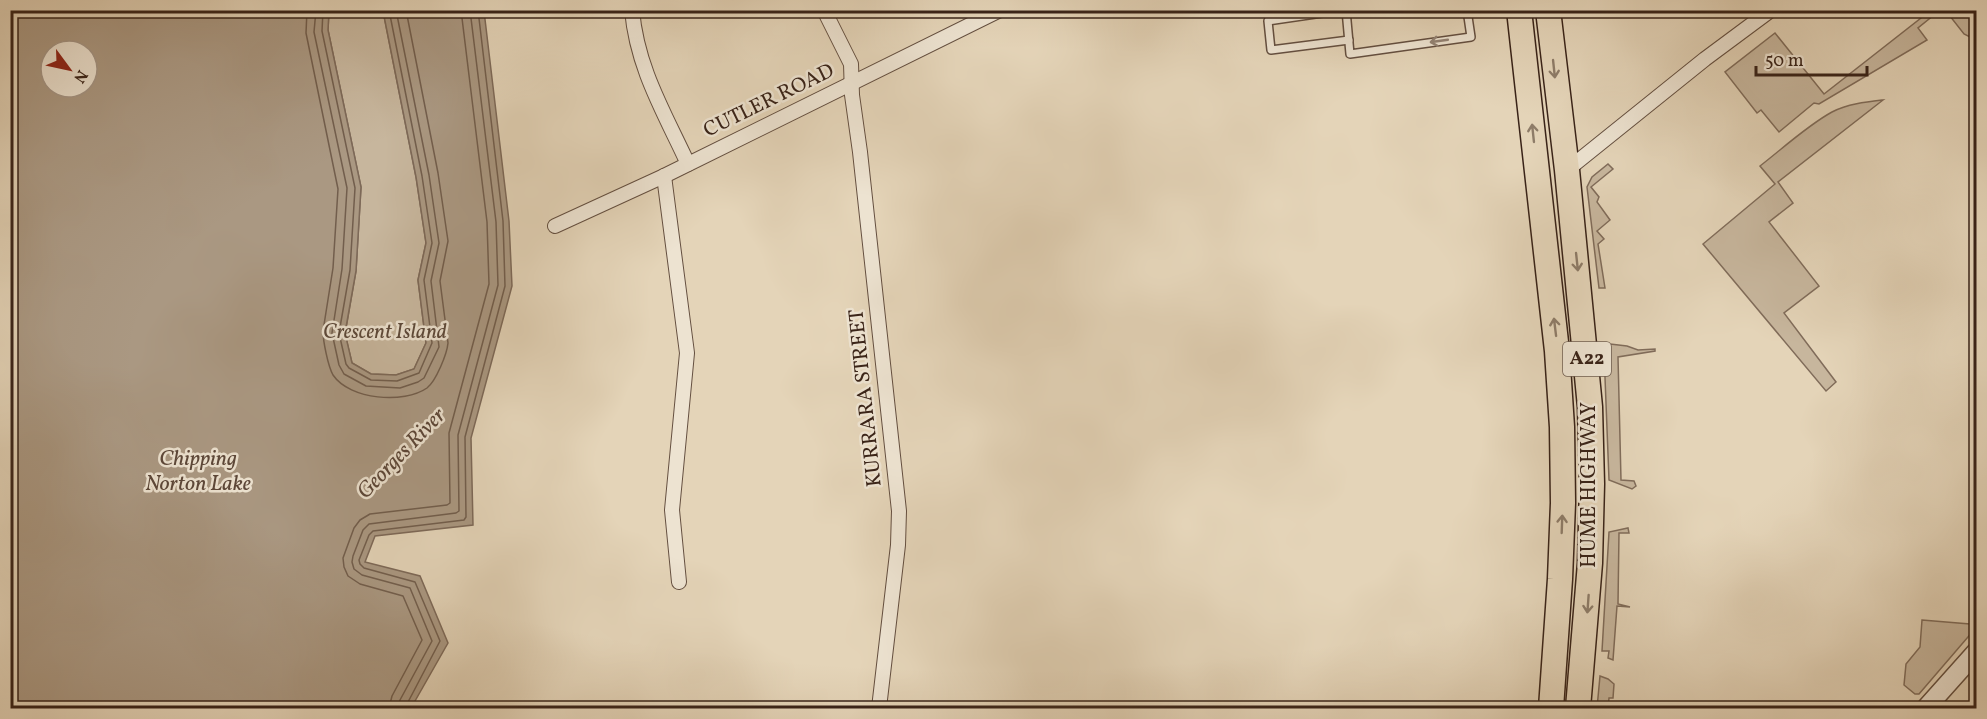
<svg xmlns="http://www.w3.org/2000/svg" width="1987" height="719" viewBox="0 0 1987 719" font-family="Vollkorn,serif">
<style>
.green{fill:#c7b69d;stroke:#806c5a;stroke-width:1.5}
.water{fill:#aa9882;stroke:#7d6958;stroke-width:1.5;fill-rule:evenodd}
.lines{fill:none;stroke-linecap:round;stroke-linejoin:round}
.shore{stroke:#725e4d;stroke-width:1.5}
.service-casing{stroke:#644f40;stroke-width:10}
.minor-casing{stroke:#644f40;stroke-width:16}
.tertiary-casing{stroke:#644f40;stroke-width:21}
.trunk-casing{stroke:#392318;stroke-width:27}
.service{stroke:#ede3d1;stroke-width:7}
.minor{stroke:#ede3d1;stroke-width:14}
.tertiary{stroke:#ede3d1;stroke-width:18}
.trunk{stroke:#e4d4b8;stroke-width:24}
.oneway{stroke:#938374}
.oneway2{stroke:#8e7c68}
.labels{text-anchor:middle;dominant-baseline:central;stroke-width:5;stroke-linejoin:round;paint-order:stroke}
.shield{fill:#ede3d1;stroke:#6f5d50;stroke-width:1.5}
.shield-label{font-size:20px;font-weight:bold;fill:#392318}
.street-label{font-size:21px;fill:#392318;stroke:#ede3d1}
.park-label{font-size:21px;font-style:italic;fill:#5c4839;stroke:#ede3d1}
.water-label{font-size:22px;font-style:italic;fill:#5b4638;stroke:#ede3d1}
</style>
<rect width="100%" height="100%" fill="#e4d4b8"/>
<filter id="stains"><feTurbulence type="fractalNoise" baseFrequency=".00333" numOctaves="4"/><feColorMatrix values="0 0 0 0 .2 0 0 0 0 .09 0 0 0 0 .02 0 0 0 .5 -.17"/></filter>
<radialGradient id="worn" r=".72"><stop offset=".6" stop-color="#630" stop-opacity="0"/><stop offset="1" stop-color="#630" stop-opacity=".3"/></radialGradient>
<g class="green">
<polygon points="329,11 383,11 416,177 426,243 418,280 426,343 414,369 396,375 371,374 352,363 345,334 356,271 361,187 328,30"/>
<polygon points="1930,11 1934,15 1918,28 1927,40 1819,104 1814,103 1779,132 1761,110 1757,113 1725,72 1775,33 1824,94"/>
<polygon points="1946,11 1976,11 1976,40 1964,34"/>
<path d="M1883 100 1778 182 1793 203 1769 222 1819 286 1784 313 1836 382 1826 391 1703 244 1775 184 1760 166C1782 149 1808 125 1832 112 1848 104 1866 102 1883 100Z"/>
<polygon points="1608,164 1613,169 1591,187 1599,197 1597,202 1610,220 1597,231 1604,239 1598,244 1605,288 1599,288 1587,187 1592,177"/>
<polygon points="1610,344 1627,346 1638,350 1655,349 1655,351 1618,357 1621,480 1634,481 1636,486 1632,489 1609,480 1604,352 1604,348"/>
<polygon points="1628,528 1629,533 1619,533 1618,604 1630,607 1617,606 1613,660 1608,658 1609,651 1602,651 1609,532"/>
<polygon points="1922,620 1970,624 1974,627 1974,630 1919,694 1915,694 1904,685 1906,664 1920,647"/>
<polygon points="1600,676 1608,679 1614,684 1613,698 1609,698 1608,708 1597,708"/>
</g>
<path class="water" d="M10 11H329L328 30 361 187 356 271 345 333 352 363 371 374 396 375 414 369 426 343 418 280 426 243 416 177 383 11H484L509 221 512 286 471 438 473 525 375 536 365 562 420 576 448 643 411 708H11ZM51 51H87V87H51Z"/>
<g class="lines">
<g class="shore">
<path d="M307 10 306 33 338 189 333 268 323 331C323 341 328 366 333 375 350 400 404 404 427 388 436 381 447 354 448 343L440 281 448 241 438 173 406 10"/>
<polyline points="316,10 314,32 347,188 342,269 332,333 339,365 344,374 366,386 400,388 418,382 424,378 439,347 431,281 439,243 429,175 396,10"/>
<polyline points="323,10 322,31 355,188 350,270 339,333 346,364 349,368 371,380 397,381 419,373 432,343 424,280 432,243 422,176 389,10"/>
<polyline points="389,708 392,696 422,640 403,596 360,584 348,576 344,567 343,558 354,528 360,520 370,514 447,505 450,503 449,433 489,284 487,222 461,10"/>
<polyline points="398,708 400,700 432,641 410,588 362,575 354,569 352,562 353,556 363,530 369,524 456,513 459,511 458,435 498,285 496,222 470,10"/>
<polyline points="406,708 407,704 440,641 415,582 364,568 360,564 359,560 369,535 373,531 464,520 466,517 465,437 505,286 503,221 478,10"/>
</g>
<defs>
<g id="service">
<polyline points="1343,10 1268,21 1271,50 1349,40"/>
<polyline points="1346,10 1350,54 1471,37 1467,10"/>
</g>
<g id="minor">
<path d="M632 10C637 68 664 112 688 164"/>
<polyline points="824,10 851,64 852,95 860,152 899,511 898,545 879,708"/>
<polyline points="1567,170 1705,59 1771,10"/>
<polyline points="664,176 687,353 672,510 679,582"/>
<polyline points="555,226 664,176 1000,10"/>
</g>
<polyline id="tertiary" points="1926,708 1976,652"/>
<g id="trunk">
<polyline points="1519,10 1557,351 1562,427 1563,503 1560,579 1551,708"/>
<polyline points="1548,10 1567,170 1590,407 1592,484 1590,563 1578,708"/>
</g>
</defs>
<use href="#service" class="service-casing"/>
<use href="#minor" class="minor-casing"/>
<use href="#tertiary" class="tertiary-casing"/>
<use href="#trunk" class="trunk-casing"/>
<use href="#service" class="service"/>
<use href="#minor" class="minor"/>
<use href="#tertiary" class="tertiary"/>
<use href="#trunk" class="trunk"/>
</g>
<defs><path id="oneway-shaft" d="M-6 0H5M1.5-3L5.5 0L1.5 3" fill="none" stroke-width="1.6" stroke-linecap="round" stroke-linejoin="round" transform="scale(1.5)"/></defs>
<use class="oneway" href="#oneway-shaft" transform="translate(1439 41) rotate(172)"/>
<g class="oneway2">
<use href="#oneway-shaft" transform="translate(1554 69) rotate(84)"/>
<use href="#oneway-shaft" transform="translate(1533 133) rotate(-96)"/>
<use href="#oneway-shaft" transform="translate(1577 262) rotate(84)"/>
<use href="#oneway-shaft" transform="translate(1555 327) rotate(-97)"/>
<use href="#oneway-shaft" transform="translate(1562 524) rotate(-88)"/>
<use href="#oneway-shaft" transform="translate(1588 604) rotate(94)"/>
</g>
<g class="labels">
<rect class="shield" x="1563" y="342" width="48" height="34" rx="4.5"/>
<g class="shield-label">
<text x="1587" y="359">A22</text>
</g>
<g class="street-label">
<text transform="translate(769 101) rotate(-26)">CUTLER ROAD</text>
<text transform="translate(866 398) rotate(-96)">KURRARA STREET</text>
<text transform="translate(1589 485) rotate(-90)">HUME HIGHWAY</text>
</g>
<g class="park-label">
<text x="385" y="332">Crescent Island</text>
</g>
<g class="water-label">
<text transform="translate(402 454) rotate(-46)">Georges River</text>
<text x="198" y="459">Chipping<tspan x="198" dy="25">Norton Lake</tspan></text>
</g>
</g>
<rect width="1987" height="719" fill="none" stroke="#e4d4b8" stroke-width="36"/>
<rect x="12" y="12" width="1963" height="695" fill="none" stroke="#392318" stroke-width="3"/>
<rect x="18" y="18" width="1951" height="683" fill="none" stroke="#392318" stroke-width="1.5"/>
<g transform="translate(69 69) rotate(123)"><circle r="28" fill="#ede3d1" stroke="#a59687" stroke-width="1.5"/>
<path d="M0-4.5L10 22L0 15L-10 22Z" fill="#8f2418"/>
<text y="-9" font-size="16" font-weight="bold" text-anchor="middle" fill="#392318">N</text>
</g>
<path d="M1756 66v9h111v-9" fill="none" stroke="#392318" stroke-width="3"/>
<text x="1765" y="66" font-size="18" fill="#392318" stroke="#ede3d1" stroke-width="4.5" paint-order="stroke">50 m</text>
<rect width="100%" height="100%" filter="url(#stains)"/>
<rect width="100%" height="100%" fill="url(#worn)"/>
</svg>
